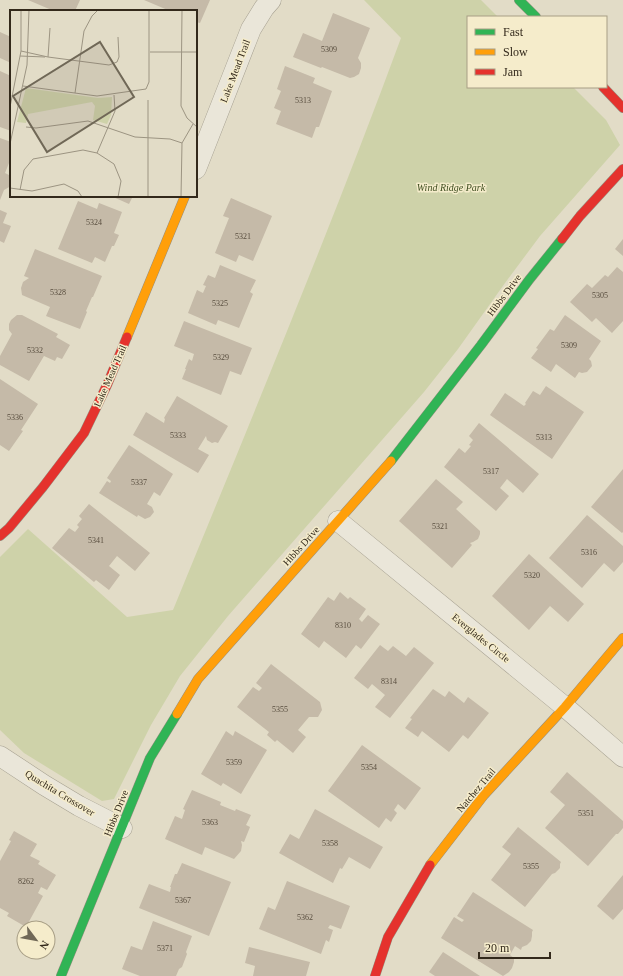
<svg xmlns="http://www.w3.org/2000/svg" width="623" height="976" viewBox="0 0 623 976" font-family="Georgia,serif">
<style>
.green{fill:#ced2a9}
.building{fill:#c5baa8}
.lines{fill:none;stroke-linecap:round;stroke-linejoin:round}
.street-casing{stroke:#a6a091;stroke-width:21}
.fast-casing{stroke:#968f81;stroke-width:10}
.slow-casing{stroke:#968f81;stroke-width:10}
.jam-casing{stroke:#968f81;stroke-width:10}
.street{stroke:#eae6d9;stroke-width:20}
.fast{stroke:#30b455;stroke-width:9}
.slow{stroke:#ff9f0a;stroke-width:9}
.jam{stroke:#e5322d;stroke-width:9}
.labels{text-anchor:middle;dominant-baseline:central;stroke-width:3;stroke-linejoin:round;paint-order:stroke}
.number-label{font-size:8px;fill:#584d3e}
.street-label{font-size:10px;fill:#33291b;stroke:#f5eccb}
.park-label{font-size:10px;font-style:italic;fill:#404f21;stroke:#f5eccb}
.inset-road{fill:none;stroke:#9c9482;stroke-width:1}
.view{fill:#706857;fill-opacity:0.15;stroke:#706857;stroke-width:2}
.inset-edge{fill:none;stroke:#33291b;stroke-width:2}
</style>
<rect width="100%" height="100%" fill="#e2dcc7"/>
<path class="green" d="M364 0H481L498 17H468V87H573L606 120 620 145 540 236 505 283 458 349 424 392 228 616 180 676 151 725 114 799 102 801 24 753 0 730V557L28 529 127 617 173 610C251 420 330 230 401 38Z"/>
<g class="building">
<polygon points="28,0 80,0 75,11 69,9 68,11 54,11"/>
<polygon points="144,0 210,0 200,23 196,22 196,11 170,11"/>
<polygon points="333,13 370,28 358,58 361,63 361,68 359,74 354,77 350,78 322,67 321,68 293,57 303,33 322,41"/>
<polygon points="0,32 11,37 11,63 0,58"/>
<polygon points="285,66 315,78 313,83 332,91 319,127 316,127 312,138 276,124 281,111 274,108 281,91 277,89"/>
<polygon points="0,71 11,76 11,131 0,127"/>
<polygon points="0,138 11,142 11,164 9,163 5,173 9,175 11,177 11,186 4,190 0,200"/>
<polygon points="111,196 133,196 129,204"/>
<polygon points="231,198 272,216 253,261 239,255 236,262 215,253 229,218 223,216"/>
<polygon points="78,201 97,209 99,203 122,212 114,233 119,235 114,246 112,246 105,262 95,257 92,263 58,249"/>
<polygon points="0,210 7,213 3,223 11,226 4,243 0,241"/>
<polygon points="623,239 623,256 615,249"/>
<polygon points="35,249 102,276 93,297 92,297 86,311 87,312 80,329 46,316 50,307 22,295 21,288 23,282 29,278 24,276"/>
<polygon points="220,265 256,280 250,292 253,294 239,328 218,320 216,325 188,313 197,290 203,293 206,286 203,285 208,275 215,278"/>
<polygon points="617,267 623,272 623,321 612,333 596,318 592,322 570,302 587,284 592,288 605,275 608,277"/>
<polygon points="17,315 22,315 58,334 56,337 70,345 62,359 57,357 55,361 44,356 29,381 0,365 0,356 12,334 9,330 9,324 11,320"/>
<polygon points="565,315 601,341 589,359 591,361 592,366 587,372 582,373 579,372 575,378 556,364 551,372 531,358 538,349 536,348 550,329 554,331"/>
<polygon points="184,321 252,348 241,375 230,371 221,395 182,379 186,369 185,369 189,359 192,361 194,354 174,346"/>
<polygon points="0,379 38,404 21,430 23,431 9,451 0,445"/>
<polygon points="546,386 584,412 552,459 490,415 505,393 524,406 526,404 525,403 533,391 540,395"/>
<polygon points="177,396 228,426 218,443 215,442 212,443 207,440 206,436 198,449 209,455 198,473 133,435 146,412 164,423 165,419 164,418"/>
<polygon points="479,423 539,474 523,493 507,479 500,488 509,496 496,511 444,467 459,448 465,453 471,446 469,445 473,440 469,436"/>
<polygon points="129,445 173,474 160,496 154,492 147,504 152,507 154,512 150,517 145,519 138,515 137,517 99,493 107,481 110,483 111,481 107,478"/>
<polygon points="623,469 623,532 622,533 591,507"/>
<polygon points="436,479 463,502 456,509 480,531 480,534 478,539 473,542 470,543 472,545 452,568 399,521"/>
<polygon points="89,504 150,553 135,571 117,556 109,566 120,575 109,590 96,580 94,582 52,548 69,528 75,532 79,527 77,525 82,519 79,516"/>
<polygon points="587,515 623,546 623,562 614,572 604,563 582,588 549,558"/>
<polygon points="529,554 584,604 568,622 550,606 529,630 492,596"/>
<polygon points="340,592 348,599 350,597 366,609 359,619 362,622 368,615 380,624 361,649 356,645 346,658 324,641 319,648 301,634 328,597 334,601"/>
<polygon points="380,645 388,651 393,646 406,656 414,647 434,663 390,718 375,707 385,695 372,684 368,689 354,678"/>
<polygon points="271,664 320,702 322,710 318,717 309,717 298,730 306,737 293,753 277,740 275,742 267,735 269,732 237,707 253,687 259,691 262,688 256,683"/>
<polygon points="433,689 445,697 449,691 464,703 468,697 489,713 468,739 463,735 449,752 422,731 418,737 405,728 412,719 410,718"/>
<polygon points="226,731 233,736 235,731 267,750 241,794 223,783 221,786 201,774"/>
<polygon points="362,745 421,788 405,810 398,804 394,810 397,813 391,822 386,818 379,828 328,791"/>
<polygon points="567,772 623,821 623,828 618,834 616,834 588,866 545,828 565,805 550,792"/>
<polygon points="192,790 221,802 220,805 235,811 236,809 251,815 246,825 250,827 244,842 241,841 242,845 241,851 234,859 205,847 202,855 165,839 175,816 182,819 185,810 183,809"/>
<polygon points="315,809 383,847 370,869 349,857 342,869 340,868 333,883 279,853 290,834 299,839"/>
<polygon points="518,827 561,862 560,864 560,868 555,873 552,874 525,907 491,880 511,854 502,847"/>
<polygon points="14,831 37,844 30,856 40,861 38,864 56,875 47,890 41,887 38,893 43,896 26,927 7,916 9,913 0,908 0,861 11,841 9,840"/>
<polygon points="182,863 231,882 209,936 139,908 149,884 170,892 171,887 170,887 175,874 177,874"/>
<polygon points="623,875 623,909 613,920 597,906"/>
<polygon points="287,881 350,906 341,929 330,925 328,928 333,930 329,942 326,940 321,954 259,929 268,907 275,910"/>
<polygon points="473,892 533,930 532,932 532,936 531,941 527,945 522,947 521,950 515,946 510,955 514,958 514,962 512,968 509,972 503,976 441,938 454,917 462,922 464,920 457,916"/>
<polygon points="153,921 192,936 186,952 187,954 182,967 179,969 176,976 140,976 122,969 131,946 142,950"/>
<polygon points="249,947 310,962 306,976 253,976 255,966 245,963"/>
<polygon points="443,952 480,976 435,976 429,972"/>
</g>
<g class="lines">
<defs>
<g id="street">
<polyline points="196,169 251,29 264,8 271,0"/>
<polyline points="338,521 565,707 623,757"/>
<polyline points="0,756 44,785 79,806 122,828"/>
</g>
<g id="fast">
<polyline points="519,0 536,17"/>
<polyline points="391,461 481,345 529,280 562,239"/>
<polyline points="61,976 150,758 177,714"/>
</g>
<g id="slow">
<polyline points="127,337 185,196"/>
<polyline points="177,714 198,679 391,461"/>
<polyline points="430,865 484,795 565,707 623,638"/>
</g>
<g id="jam">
<polyline points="603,87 623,108"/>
<polyline points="562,239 580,216 623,169"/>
<polyline points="0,536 9,528 43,487 84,433 107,385 127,337"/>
<polyline points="375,976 388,937 430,865"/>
</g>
</defs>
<use href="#street" class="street-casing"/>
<use href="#fast" class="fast-casing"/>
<use href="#slow" class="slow-casing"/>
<use href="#jam" class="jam-casing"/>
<use href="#street" class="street"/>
<use href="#fast" class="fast"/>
<use href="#slow" class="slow"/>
<use href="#jam" class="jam"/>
</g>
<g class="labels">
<g class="number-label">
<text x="329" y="49">5309</text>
<text x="303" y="100">5313</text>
<text x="94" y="222">5324</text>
<text x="243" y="236">5321</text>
<text x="58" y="292">5328</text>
<text x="600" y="295">5305</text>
<text x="220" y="303">5325</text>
<text x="569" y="345">5309</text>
<text x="35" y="350">5332</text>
<text x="221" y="357">5329</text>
<text x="15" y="417">5336</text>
<text x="178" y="435">5333</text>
<text x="544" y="437">5313</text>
<text x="491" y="471">5317</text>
<text x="139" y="482">5337</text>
<text x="440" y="526">5321</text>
<text x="96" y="540">5341</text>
<text x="589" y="552">5316</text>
<text x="532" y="575">5320</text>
<text x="343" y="625">8310</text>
<text x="389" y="681">8314</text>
<text x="280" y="709">5355</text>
<text x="234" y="762">5359</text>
<text x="369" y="767">5354</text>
<text x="586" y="813">5351</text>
<text x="210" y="822">5363</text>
<text x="330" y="843">5358</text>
<text x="531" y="866">5355</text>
<text x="26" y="881">8262</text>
<text x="183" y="900">5367</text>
<text x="305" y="917">5362</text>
<text x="165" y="948">5371</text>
</g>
<g class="street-label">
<text transform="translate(235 71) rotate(-69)">Lake Mead Trail</text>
<text transform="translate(504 295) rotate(-53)">Hibbs Drive</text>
<text transform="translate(110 376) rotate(-66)">Lake Mead Trail</text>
<text transform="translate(301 546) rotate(-48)">Hibbs Drive</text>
<text transform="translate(481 638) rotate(39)">Everglades Circle</text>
<text transform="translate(476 790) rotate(-50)">Natchez Trail</text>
<text transform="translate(60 793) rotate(31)">Quachita Crossover</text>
<text transform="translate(116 813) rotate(-68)">Hibbs Drive</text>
</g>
<g class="park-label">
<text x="451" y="187">Wind Ridge Park</text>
</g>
</g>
<g transform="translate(10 10)">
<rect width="187" height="187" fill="#e2dcc7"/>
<path d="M16 78 88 88 102 87 101 105 97 114 83 110 85 96 82 92 18 104 16 113 7 112Z" fill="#ced2a9"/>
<path class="inset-road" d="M172 0 171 96 177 108 187 117M11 41 38 47 99 55 107 52 109 47 108 27M140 42H187M10 46 35 47M38 47 40 18M13 76 87 86 136 79 139 72V0M65 83 74 21 82 6 88 0M0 97 11 41V0M16 117 26 118 78 111 125 127 160 129 172 133M0 134 17 55 19 0M87 143 105 101 104 85M0 178 22 181 54 174 68 181 72 187M10 180 14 160 23 149 73 140 87 143 104 154 111 171 108 187M138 187V90M171 187 172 133 183 114"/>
<path class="view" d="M90 32 124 87 37 142 3 86Z"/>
<rect width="187" height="187" class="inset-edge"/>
</g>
<rect x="467" y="16" width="140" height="72" fill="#f5eccb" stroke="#a79e85"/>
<rect x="475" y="29" width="20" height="6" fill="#30b455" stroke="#a79e85"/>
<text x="503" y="36" font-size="12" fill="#33291b">Fast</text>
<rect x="475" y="49" width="20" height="6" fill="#ff9f0a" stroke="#a79e85"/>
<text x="503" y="56" font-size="12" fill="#33291b">Slow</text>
<rect x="475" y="69" width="20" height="6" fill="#e5322d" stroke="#a79e85"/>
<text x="503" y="76" font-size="12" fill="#33291b">Jam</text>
<g transform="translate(36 940) rotate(122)"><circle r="19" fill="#f5eccb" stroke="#a79e85"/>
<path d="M0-3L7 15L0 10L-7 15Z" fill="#706857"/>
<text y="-6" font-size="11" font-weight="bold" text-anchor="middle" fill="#33291b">N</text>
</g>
<path d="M479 952v6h71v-6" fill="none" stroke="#33291b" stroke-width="2"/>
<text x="485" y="952" font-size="12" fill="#33291b" stroke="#f5eccb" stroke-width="3" paint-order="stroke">20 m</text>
</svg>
